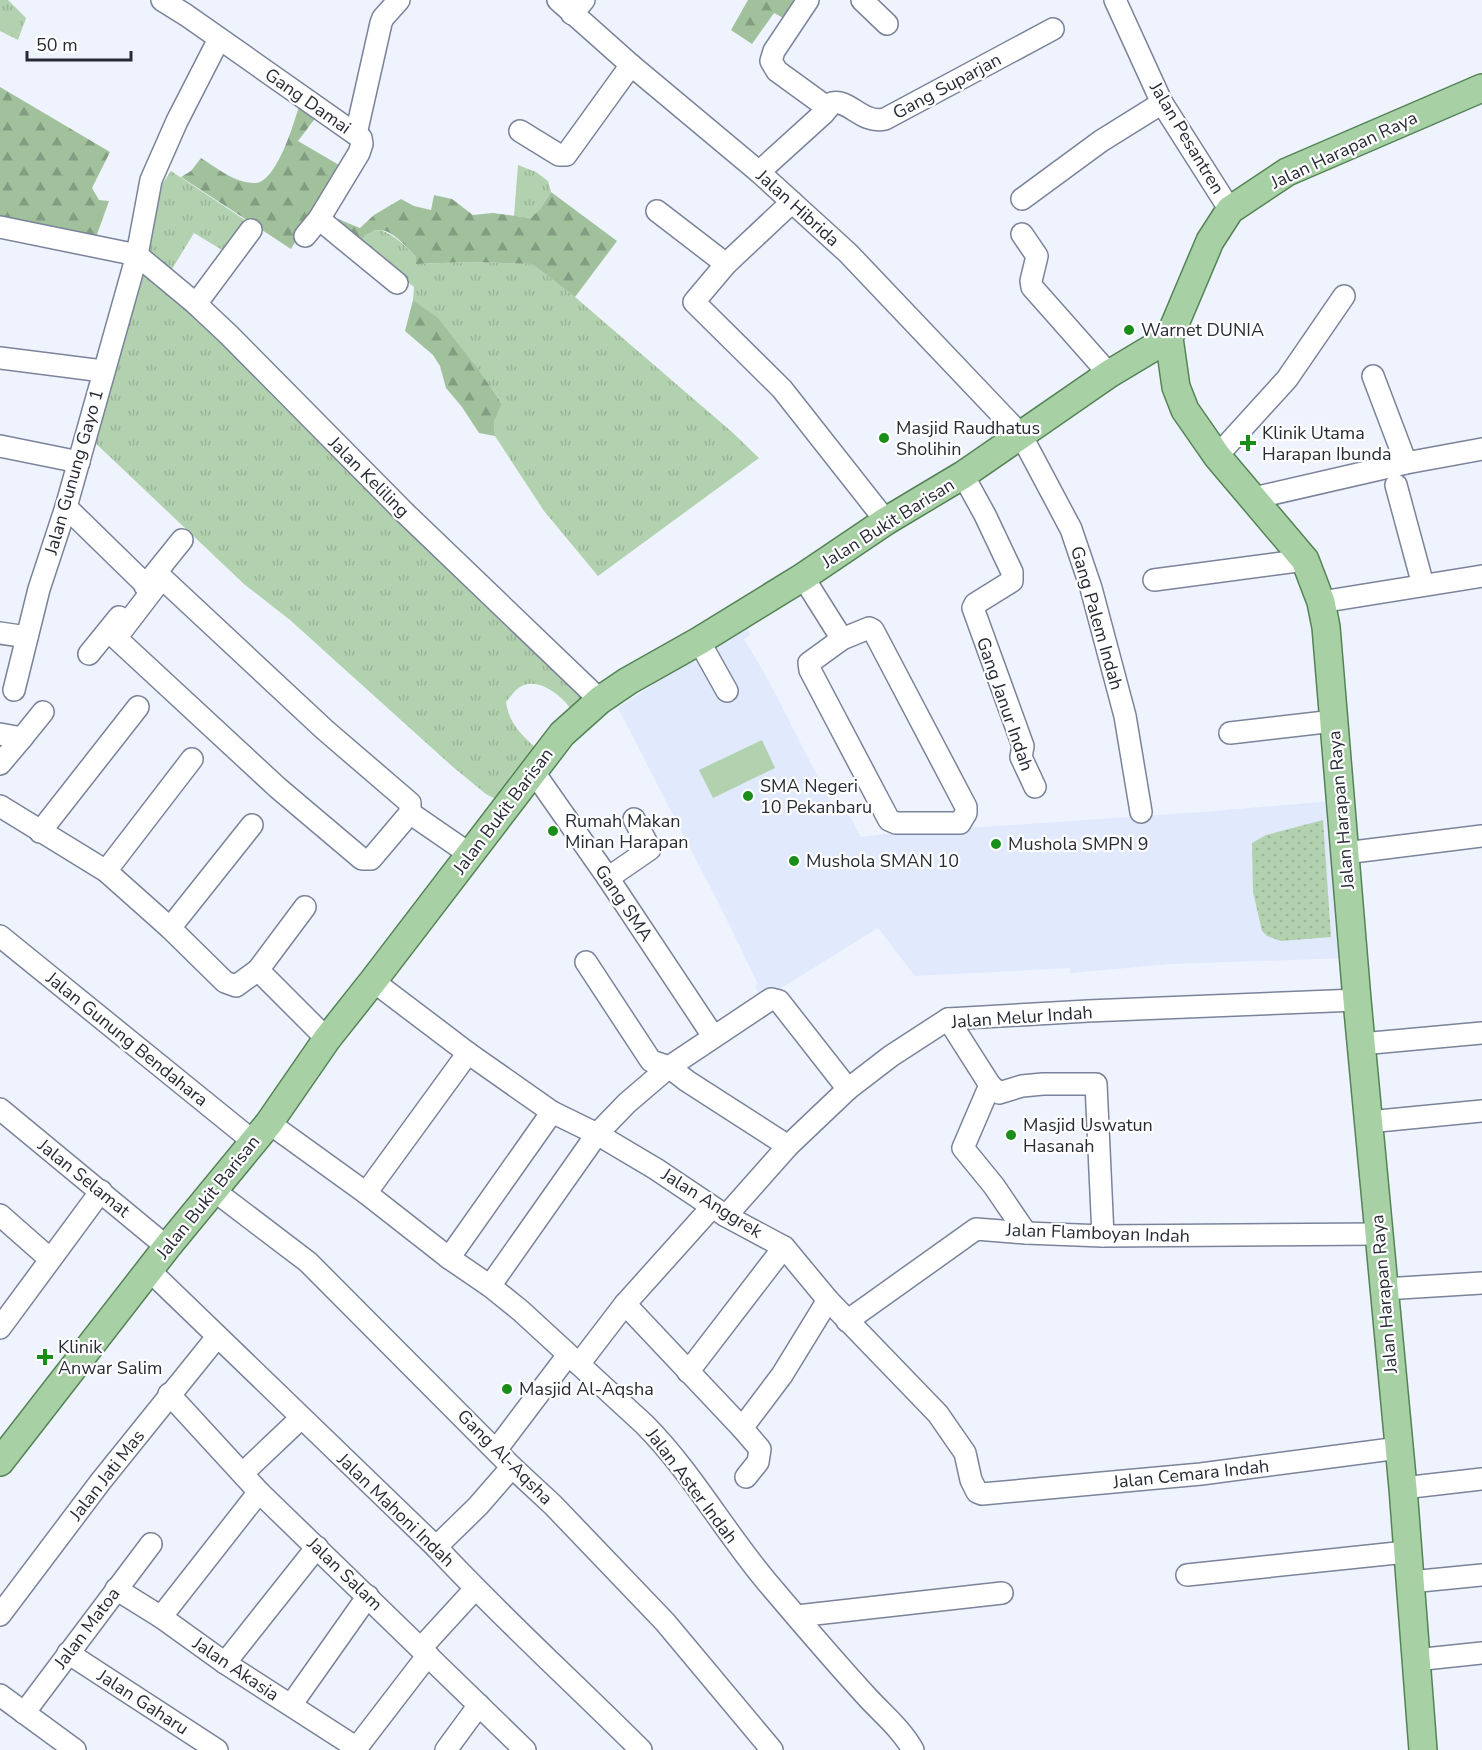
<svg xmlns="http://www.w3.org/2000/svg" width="1482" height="1750" viewBox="0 0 1482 1750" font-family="'Nunito Sans',sans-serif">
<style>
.built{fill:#e1e9fd}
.grass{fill:url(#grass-tufts)}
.forest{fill:url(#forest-firs)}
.park{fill:url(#park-dots)}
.pitch{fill:#b2d1af}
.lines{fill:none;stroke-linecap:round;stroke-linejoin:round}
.minor-casing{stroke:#7a839a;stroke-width:24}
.major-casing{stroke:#548356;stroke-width:30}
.minor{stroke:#fff;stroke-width:21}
.major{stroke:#a7d1a4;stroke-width:27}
.poi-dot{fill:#198e18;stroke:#fff;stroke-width:2}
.labels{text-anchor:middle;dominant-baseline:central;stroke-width:4.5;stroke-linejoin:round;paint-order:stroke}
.street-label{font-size:18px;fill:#272b35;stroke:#fff}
.poi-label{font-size:18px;fill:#272b35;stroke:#fff;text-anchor:start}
</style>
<defs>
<pattern id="grass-tufts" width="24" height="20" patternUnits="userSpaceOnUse" patternTransform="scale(1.5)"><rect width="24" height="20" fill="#b2d1af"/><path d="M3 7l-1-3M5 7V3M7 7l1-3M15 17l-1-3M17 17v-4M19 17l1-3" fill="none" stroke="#99b497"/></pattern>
<pattern id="forest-firs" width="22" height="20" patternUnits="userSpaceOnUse" patternTransform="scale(1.5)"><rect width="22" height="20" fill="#a1c19d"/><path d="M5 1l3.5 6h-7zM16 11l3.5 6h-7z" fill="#839d81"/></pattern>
<pattern id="park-dots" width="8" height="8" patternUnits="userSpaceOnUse" patternTransform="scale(1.5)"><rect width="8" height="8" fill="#b2d1af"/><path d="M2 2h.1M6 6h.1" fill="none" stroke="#99b497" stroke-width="1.8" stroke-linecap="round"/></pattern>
</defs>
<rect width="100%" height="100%" fill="#eef3fd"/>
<polygon class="built" points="747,628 750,635 744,639 766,676 833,806 843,803 861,837 895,833 1202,812 1333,801 1347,958 1171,964 1070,973 1070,968 915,976 878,928 762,1000 755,986 758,984 722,910 618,708 672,672"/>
<g class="grass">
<polygon points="0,0 8,0 26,18 18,40 0,31"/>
<polygon points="518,165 536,172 548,181 551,192 540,209 532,218 514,216"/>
<polygon points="171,171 251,224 227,253 194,233 169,274 140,255 154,196"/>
<path d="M380 230C395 235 405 246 416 257L417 264 470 262 532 264 575 297 732 432 759 458 598 576 544 511 495 436 494 422 502 404 479 370 438 319 413 300 414 287 358 243 371 231Z"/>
<path d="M144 271 236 346 586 700 571 709C562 696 538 676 520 687 515 690 510 697 506 702 509 724 522 735 538 750L501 802 486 794 453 767 290 620 244 584 89 437 134 273Z"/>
</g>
<g class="forest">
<polygon points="748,0 801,0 787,20 774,13 752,44 731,30"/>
<polygon points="0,87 110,152 92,188 99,200 109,201 95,240 0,221"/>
<path d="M301 99 320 112 298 141 339 165 291 249 181 177 191 171 201 158C217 168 236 184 256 183 278 181 296 117 301 99Z"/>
<path d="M551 192 617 241 575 297 532 264 470 262 416 264V257C406 247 390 225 373 231 367 233 363 239 358 243L335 223 338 219 360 228 374 215 401 199 414 206 431 210 434 195 452 199 473 215 493 213 531 218 540 209Z"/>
<polygon points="413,300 438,318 479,370 502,404 494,422 495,436 479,433 462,407 446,388 440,366 433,355 405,331"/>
</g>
<polygon class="park" points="1323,820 1331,937 1281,941 1267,936 1262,931 1253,892 1252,843 1266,835"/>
<polygon class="pitch" points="762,740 775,768 713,798 699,770"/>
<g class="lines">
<defs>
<g id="minor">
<polyline points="162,0 186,15 361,138 362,144 359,153 319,219 305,236"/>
<polyline points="558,0 631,65 759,172 848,253 1021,435 1071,529 1091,588 1125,716 1141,812"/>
<polyline points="808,0 774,51 771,61 777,71 828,108"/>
<polyline points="862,0 887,24"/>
<polyline points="1115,0 1162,103 1230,210"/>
<polyline points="572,14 584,0"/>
<polyline points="520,131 559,155 566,155 631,65"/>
<polyline points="356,134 381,23 383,18 399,0"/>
<path d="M759 172 824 113 832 103C850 99 861 124 885 119L1053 29"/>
<polyline points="1022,199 1101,141 1162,103"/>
<polyline points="792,202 726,264 694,302 782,389 886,521"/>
<polyline points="657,211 726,264"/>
<polyline points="319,219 397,283"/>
<polyline points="0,227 137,255 196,304 229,335 404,512 600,700"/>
<polyline points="1022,234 1037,256 1031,281 1032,287 1109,374"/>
<polyline points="196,304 251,230"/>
<polyline points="0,358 103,371"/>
<polyline points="1373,376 1406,463"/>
<polyline points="0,446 79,462"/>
<polyline points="1217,456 1287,379 1344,296"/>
<polyline points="963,475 985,515 1012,572 1012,581 975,604 973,608 1023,746 1021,757 1035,787"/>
<polyline points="1396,485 1423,585"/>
<polyline points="1254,498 1406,463 1482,449"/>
<polyline points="66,507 146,585"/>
<polyline points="803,577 842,639"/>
<polygon points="162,578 325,730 410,803 410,813 371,859 362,859 278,788 116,638"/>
<polyline points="1154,580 1305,560"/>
<polyline points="145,586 182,540"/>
<polyline points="1321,602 1482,576"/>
<polygon points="869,628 873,630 966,807 966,813 960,823 896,823 889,820 810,670 809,663 842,639"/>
<polyline points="0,633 27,637"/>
<polyline points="699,641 727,691"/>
<polyline points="89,654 119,617"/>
<polyline points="14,690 39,589 66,507 137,255 151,180 177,121 219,39"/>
<polyline points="1230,733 1334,721"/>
<polyline points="0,734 22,738 43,712"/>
<polyline points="0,764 22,738"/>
<polyline points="533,771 608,878 713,1036"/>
<polyline points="0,806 106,871 170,928 225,982 236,986 258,970 327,1039"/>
<polyline points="410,813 471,855"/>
<polyline points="40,832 138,707"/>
<polyline points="1345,853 1482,836"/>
<polyline points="106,871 192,759"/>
<polyline points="608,878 650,849 634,819"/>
<polyline points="170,928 252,825"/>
<polyline points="0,936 254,1142"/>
<polyline points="586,962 651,1061 669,1067 687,1081 788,1146"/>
<polyline points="258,970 305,907"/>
<polyline points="373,981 468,1053 552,1112 597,1134 656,1169 726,1216 784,1247 828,1300 938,1414 965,1453 971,1480 977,1492 982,1494 1201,1474 1399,1448"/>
<polyline points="948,1019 990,1085 963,1148 994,1186 1026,1233"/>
<polyline points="1361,1044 1482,1033"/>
<polyline points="990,1085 999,1093 1022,1086 1043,1084 1096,1084 1103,1236"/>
<polyline points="0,1109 167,1247"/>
<polyline points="1368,1122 1482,1111"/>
<path d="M269 1123 366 1193 449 1258 490 1286 521 1311 644 1424C691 1471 724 1531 767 1582 800 1621 834 1661 869 1699 884 1715 902 1730 913 1750"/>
<polyline points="212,1189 308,1262 512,1467 553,1505 665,1622 772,1750"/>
<polyline points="366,1193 468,1053"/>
<polyline points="0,1215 50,1259"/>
<polyline points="726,1216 788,1146 848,1089 891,1056 948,1019 1088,1011 1357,1000"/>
<polyline points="449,1258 552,1112"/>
<path d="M149 1270 436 1547C501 1617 573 1682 641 1750"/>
<polyline points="490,1286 597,1134 627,1103 669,1067 771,999 779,1001 848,1089"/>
<polyline points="1384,1289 1482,1283"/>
<polyline points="625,1304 742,1428 782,1375 828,1300"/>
<polyline points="847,1321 976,1229 1026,1233 1103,1236 1379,1234"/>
<polyline points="0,1328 101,1191"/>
<polyline points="579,1364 625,1304 712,1207"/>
<polyline points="688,1372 784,1247"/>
<polyline points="169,1394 259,1492 525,1750"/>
<polyline points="742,1428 760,1449 758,1462 746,1477"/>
<polyline points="496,1450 568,1355"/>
<polyline points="243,1473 301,1418"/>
<polyline points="1403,1488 1482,1479"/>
<polyline points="436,1547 478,1506 512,1467"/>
<polyline points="1187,1575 1406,1552"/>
<polyline points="1410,1582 1482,1575"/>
<polyline points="116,1589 161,1617 225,1663 357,1748"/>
<polyline points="0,1615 101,1481 217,1337"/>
<polyline points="797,1616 1002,1593"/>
<polyline points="161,1617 259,1492"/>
<polyline points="421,1648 475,1589"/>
<polyline points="68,1653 217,1750"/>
<polyline points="1415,1660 1482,1653"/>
<polyline points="225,1663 317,1547"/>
<polyline points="0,1695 75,1750"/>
<polyline points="291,1705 368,1596"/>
<polyline points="24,1713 151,1544"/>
<polyline points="355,1750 428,1655"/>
<polyline points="446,1750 479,1705"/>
</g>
<g id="major">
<polyline points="0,1462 167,1247 269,1123 327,1039 373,981 562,734 600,700 628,681 699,641 803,577 886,521 963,475 1109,374 1169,338"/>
<polyline points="1423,1750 1403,1488 1357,1000 1326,627 1321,602 1305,560 1217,456 1185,410 1176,387 1169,338 1210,241 1230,210 1287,172 1482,88"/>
</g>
</defs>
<use href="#minor" class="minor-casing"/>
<use href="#major" class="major-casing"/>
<use href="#minor" class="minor"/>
<use href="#major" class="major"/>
</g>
<g class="poi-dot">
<circle cx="1129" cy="330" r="6"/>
<circle cx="884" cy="438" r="6"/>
<path d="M1245 434h6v6h6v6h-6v6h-6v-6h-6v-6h6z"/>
<circle cx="748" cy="796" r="6"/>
<circle cx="553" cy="831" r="6"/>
<circle cx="996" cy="844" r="6"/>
<circle cx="794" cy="861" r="6"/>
<circle cx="1011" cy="1135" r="6"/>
<path d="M42 1348h6v6h6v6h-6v6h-6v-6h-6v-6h6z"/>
<circle cx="507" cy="1389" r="6"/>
</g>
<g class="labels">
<g class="street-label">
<text transform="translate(947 86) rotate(-28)">Gang Suparjan</text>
<text transform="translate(308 101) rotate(35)">Gang Damai</text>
<text transform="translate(1187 138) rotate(59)">Jalan Pesantren</text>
<text transform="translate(1344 150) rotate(-25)">Jalan Harapan Raya</text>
<text transform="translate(798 208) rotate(42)">Jalan Hibrida</text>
<text transform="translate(74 472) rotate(-74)">Jalan Gunung Gayo 1</text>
<text transform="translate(369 477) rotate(45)">Jalan Keliling</text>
<text transform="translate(888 523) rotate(-32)">Jalan Bukit Barisan</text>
<text transform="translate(1097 618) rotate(74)">Gang Palem Indah</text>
<text transform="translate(1005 704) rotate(71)">Gang Janur Indah</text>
<text transform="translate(1341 810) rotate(-95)">Jalan Harapan Raya</text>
<text transform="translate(503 811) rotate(-53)">Jalan Bukit Barisan</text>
<text transform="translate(624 903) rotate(56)">Gang SMA</text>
<text transform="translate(1022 1017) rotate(-4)">Jalan Melur Indah</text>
<text transform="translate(127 1039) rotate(39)">Jalan Gunung Bendahara</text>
<text transform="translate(84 1178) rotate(39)">Jalan Selamat</text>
<text transform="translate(208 1197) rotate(-51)">Jalan Bukit Barisan</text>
<text transform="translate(712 1203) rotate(32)">Jalan Anggrek</text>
<text transform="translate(1098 1233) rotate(2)">Jalan Flamboyan Indah</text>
<text transform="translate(1384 1294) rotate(-95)">Jalan Harapan Raya</text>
<text transform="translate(505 1457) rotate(45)">Gang Al-Aqsha</text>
<text transform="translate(1191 1474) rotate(-6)">Jalan Cemara Indah</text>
<text transform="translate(107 1475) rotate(-52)">Jalan Jati Mas</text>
<text transform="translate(692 1486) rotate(53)">Jalan Aster Indah</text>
<text transform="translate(396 1510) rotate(44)">Jalan Mahoni Indah</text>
<text transform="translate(345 1574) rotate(44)">Jalan Salam</text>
<text transform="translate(87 1628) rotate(-53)">Jalan Matoa</text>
<text transform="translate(236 1669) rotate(34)">Jalan Akasia</text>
<text transform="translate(143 1702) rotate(33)">Jalan Gaharu</text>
</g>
<g class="poi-label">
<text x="1141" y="330">Warnet DUNIA</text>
<text x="896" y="428">Masjid Raudhatus<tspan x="896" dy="21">Sholihin</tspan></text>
<text x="1262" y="433">Klinik Utama<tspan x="1262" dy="21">Harapan Ibunda</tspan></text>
<text x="760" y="786">SMA Negeri<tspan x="760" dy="21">10 Pekanbaru</tspan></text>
<text x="565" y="821">Rumah Makan<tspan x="565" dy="21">Minan Harapan</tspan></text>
<text x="1008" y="844">Mushola SMPN 9</text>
<text x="806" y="861">Mushola SMAN 10</text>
<text x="1023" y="1125">Masjid Uswatun<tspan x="1023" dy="21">Hasanah</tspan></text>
<text x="58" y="1347">Klinik<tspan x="58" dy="21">Anwar Salim</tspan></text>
<text x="519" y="1389">Masjid Al-Aqsha</text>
</g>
</g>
<path d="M27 51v9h104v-9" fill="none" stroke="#272b35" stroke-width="3"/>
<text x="36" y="51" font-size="18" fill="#272b35" stroke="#ffffff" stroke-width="4.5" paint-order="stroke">50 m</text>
</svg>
